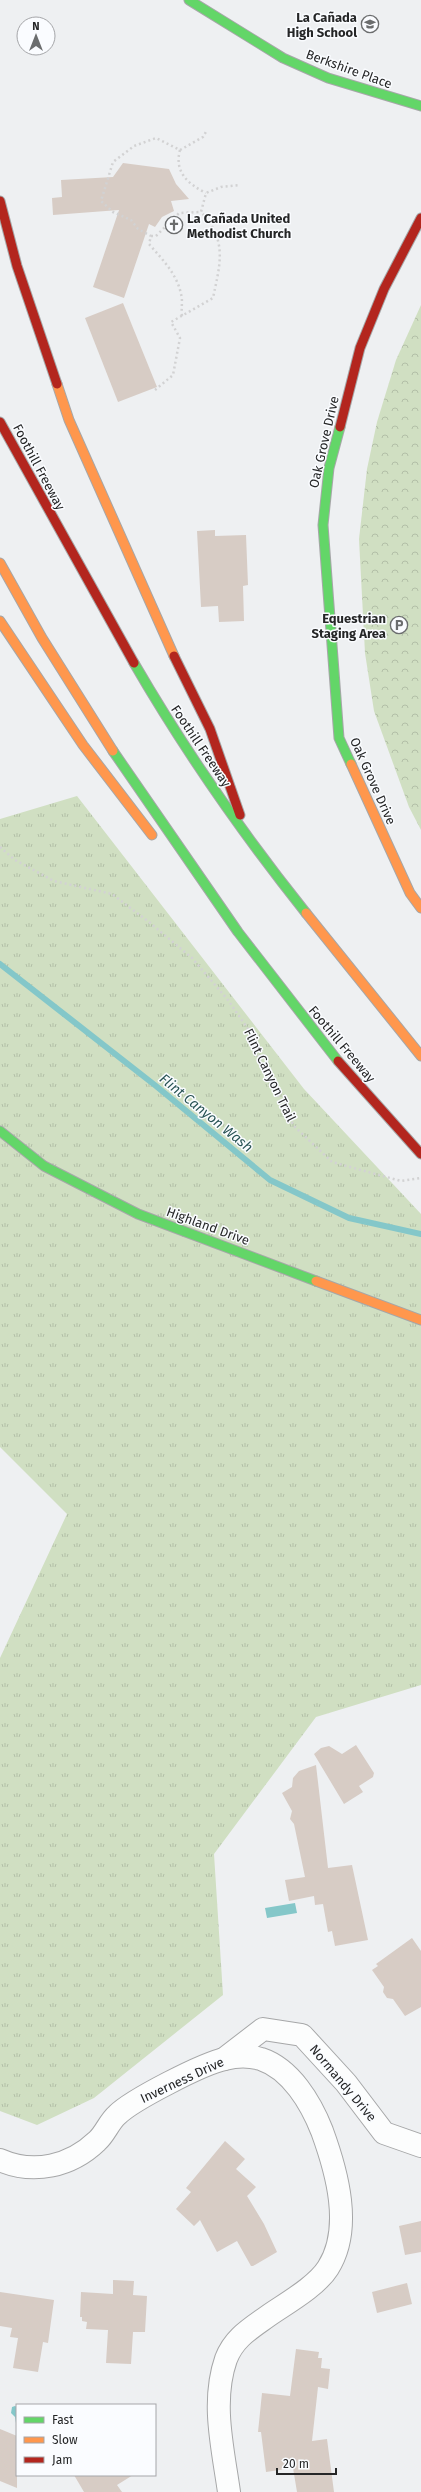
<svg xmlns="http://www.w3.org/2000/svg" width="421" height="2492" viewBox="0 0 421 2492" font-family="'Fira Sans',sans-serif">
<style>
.grass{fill:url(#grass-tufts)}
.forest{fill:url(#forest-crowns)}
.water{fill:#84c7c9}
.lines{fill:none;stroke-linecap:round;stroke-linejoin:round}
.stream{stroke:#84c7c9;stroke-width:6}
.building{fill:#d7ccc5}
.street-casing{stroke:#a6a7a8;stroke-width:24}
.fast-casing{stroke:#a6a7a8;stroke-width:11}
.slow-casing{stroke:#a6a7a8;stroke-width:11}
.jam-casing{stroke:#a6a7a8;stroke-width:11}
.path{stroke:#d2d2d3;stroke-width:2.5;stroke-dasharray:2 3;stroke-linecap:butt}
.street{stroke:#fcfdfd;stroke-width:22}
.fast{stroke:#63d668;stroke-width:9}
.slow{stroke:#ff974d;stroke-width:9}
.jam{stroke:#b3261e;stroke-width:9}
.labels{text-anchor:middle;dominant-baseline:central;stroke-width:3;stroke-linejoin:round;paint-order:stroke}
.poi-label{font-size:13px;font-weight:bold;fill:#252627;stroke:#fafcff;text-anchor:end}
.street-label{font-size:13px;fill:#252627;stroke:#fafcff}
.water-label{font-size:14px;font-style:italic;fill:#295455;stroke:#fafcff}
</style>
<defs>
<pattern id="grass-tufts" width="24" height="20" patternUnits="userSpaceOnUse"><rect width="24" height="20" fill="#d0dfc2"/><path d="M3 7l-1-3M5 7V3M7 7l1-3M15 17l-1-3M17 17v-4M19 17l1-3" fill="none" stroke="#b2bfa7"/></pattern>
<pattern id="forest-crowns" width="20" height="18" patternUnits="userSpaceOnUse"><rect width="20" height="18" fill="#d0dfc2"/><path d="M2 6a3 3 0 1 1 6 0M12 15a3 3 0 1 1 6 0" fill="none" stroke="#b2bfa7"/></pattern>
</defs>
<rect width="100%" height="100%" fill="#eef0f2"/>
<polygon class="grass" points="77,796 304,1089 421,1214 421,1685 316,1717 214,1854 223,1995 94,2098 37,2125 0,2111 0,1658 67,1514 0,1447 0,819"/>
<polygon class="forest" points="421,305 421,830 409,807 374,711 365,653 359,539 367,469 377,422 396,360"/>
<g class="water">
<polygon points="295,1903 297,1913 267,1918 265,1908"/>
<polygon points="15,2406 17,2407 17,2429 15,2417 11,2413 12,2407"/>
</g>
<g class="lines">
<polyline class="stream" points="0,964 156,1086 270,1180 349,1218 421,1234"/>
</g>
<g class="building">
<polygon points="123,163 169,169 176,184 189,199 171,201 174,211 162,217 155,227 149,224 124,298 93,287 119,210 53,215 52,198 62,197 61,180 113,177"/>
<polygon points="123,303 157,387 118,402 85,318"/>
<polygon points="215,530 215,536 246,535 248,585 243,586 244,621 219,622 218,606 201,607 197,531"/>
<polygon points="356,1745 374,1773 373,1777 359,1786 363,1792 344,1804 314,1754 321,1748 329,1746 342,1754"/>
<polygon points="316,1765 328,1868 352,1865 368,1940 335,1946 332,1931 328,1932 323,1904 315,1905 314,1896 289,1901 285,1880 305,1877 294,1824 290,1819 292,1811 282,1793 292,1787 293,1778 299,1771"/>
<polygon points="412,1938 421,1951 421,2007 405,2016 393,1999 387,1998 383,1992 384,1987 372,1970 378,1966 376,1964"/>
<polygon points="225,2141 245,2159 236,2169 256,2187 247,2196 264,2224 277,2252 253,2266 251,2266 237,2241 217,2252 200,2220 194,2226 176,2209 191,2192 186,2188"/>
<polygon points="421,2221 421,2252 405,2255 399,2226"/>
<polygon points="113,2280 134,2281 133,2295 147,2296 145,2332 133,2332 131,2364 106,2363 108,2330 86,2329 87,2322 82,2321 82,2317 80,2317 81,2292 113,2294"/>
<polygon points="407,2283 412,2304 377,2313 372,2292"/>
<polygon points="0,2292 54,2300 48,2343 43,2342 38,2372 13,2368 18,2338 10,2337 12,2328 0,2326"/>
<polygon points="296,2349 319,2352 318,2358 322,2358 321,2368 330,2369 328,2389 318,2387 312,2441 327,2439 334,2492 297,2492 293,2468 266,2472 261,2432 258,2432 262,2393 290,2396"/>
<polygon points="0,2429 17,2436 17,2488 0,2481"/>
<polygon points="74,2475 133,2475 117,2485 122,2492 84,2492"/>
</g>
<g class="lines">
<defs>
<g id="street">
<polyline points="224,2059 263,2029 302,2035 346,2083 384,2133 421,2146"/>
<path d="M0 2160C34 2175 71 2166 97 2141 105 2134 109 2122 117 2115 132 2100 204 2063 225 2059 236 2056 250 2056 261 2059 291 2069 311 2103 322 2131 337 2172 353 2229 328 2268 316 2287 285 2304 268 2316 250 2329 234 2338 226 2359 211 2402 223 2449 229 2492"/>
</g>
<g id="fast">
<polyline points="189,0 283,58 328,78 421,106"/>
<polyline points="340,427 329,468 323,525 339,738 351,764"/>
<path d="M134 663C185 751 243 834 306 913"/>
<polyline points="113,751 238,932 338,1061"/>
<polyline points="0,1131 44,1166 138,1214 316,1281"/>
</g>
<g id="slow">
<polyline points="57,384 69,420 174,656"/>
<polyline points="0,563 42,638 113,751"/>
<polyline points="0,621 83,745 152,835"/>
<polyline points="351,764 410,893 421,908"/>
<polyline points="306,913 421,1056"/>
<polyline points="316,1281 421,1320"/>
</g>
<g id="jam">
<polyline points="0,201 17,266 57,384"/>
<polyline points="0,422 134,663"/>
<polyline points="340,427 360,348 384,289 421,218"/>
<polyline points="174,656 210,729 240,815"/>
<polyline points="338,1061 421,1154"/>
</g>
</defs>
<use href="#street" class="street-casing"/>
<use href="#fast" class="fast-casing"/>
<use href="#slow" class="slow-casing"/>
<use href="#jam" class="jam-casing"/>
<g class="path">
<path d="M180 150C174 172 188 184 206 193"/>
<polyline points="151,236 156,236 179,213 201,212 206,193 221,187 240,185"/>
<path d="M182 316C181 308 183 301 181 294 177 274 162 259 149 244L151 236 138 229 131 220 113 212 101 201 113 162 134 146 156 138 180 150 203 137 207 130"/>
<path d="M155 390 173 375 180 338 171 322 213 298C220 264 228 241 201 212"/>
<polyline points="0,847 15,860 54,881 112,894 149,922 192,958 228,1000 255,1039 260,1061 294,1126 332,1162 401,1181 421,1178"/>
</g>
<use href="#street" class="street"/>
<use href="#fast" class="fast"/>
<use href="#slow" class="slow"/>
<use href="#jam" class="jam"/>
</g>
<defs>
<symbol id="school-ring" viewBox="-11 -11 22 22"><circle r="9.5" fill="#fafcff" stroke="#6b6d6e" stroke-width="1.5"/><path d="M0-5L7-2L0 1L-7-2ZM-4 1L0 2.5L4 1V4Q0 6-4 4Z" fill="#6b6d6e"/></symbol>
<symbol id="church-ring" viewBox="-11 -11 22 22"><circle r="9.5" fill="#fafcff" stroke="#6b6d6e" stroke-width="1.5"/><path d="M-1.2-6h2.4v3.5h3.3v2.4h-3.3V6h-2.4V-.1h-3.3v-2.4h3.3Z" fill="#6b6d6e"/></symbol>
<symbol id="parking-ring" viewBox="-11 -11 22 22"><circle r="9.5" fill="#fafcff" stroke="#6b6d6e" stroke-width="1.5"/><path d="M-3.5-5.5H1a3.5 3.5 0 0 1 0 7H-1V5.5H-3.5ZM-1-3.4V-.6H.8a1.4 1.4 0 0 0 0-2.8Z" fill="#6b6d6e"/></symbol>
</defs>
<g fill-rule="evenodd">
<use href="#school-ring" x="360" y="14" width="20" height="20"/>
<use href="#church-ring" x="164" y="215" width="20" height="20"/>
<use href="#parking-ring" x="389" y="615" width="20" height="20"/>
</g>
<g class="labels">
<g class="poi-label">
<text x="357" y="17">La Cañada<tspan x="357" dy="15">High School</tspan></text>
<text x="187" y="218" text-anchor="start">La Cañada United<tspan x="187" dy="15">Methodist Church</tspan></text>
<text x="386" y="618">Equestrian<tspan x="386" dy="15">Staging Area</tspan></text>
</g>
<g class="street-label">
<text transform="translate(349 69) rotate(20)">Berkshire Place</text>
<text transform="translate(324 442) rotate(-77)">Oak Grove Drive</text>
<text transform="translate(39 467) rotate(62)">Foothill Freeway</text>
<text transform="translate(201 746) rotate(56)">Foothill Freeway</text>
<text transform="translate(373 781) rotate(66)">Oak Grove Drive</text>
<text transform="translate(342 1044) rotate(50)">Foothill Freeway</text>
<text transform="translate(270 1075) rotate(64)">Flint Canyon Trail</text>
<text transform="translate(208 1226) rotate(20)">Highland Drive</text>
<text transform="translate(182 2080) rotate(-25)">Inverness Drive</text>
<text transform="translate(343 2083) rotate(50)">Normandy Drive</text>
</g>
<g class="water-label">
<text transform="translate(206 1113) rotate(39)">Flint Canyon Wash</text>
</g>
</g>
<rect x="16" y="2404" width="140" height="72" fill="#fafcff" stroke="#a5a6a9"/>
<rect x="24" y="2417" width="20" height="6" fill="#63d668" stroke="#a5a6a9"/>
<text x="52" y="2424" font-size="12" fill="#252627">Fast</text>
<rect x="24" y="2437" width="20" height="6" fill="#ff974d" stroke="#a5a6a9"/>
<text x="52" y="2444" font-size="12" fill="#252627">Slow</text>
<rect x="24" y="2457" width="20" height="6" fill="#b3261e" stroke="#a5a6a9"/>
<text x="52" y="2464" font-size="12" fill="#252627">Jam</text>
<g transform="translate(36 36)"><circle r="19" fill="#fafcff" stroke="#a5a6a9"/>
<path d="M0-3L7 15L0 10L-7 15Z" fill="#6b6d6e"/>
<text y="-6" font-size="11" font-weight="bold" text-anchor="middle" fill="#252627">N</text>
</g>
<path d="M277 2468v6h59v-6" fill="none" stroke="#252627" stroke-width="2"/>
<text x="283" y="2468" font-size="12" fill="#252627" stroke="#fafcff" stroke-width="3" paint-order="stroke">20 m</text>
</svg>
